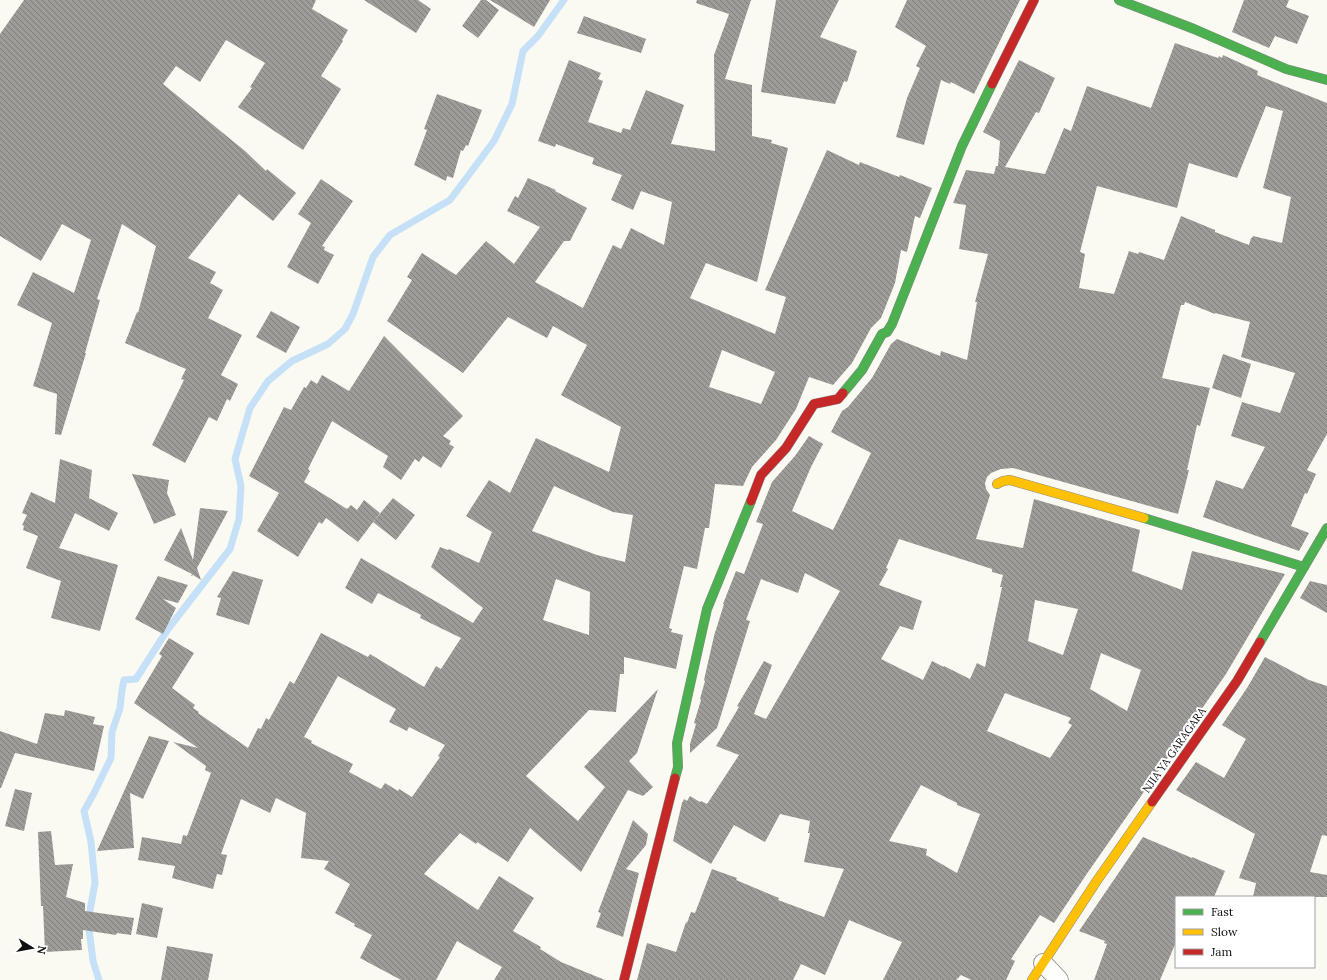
<svg xmlns="http://www.w3.org/2000/svg" width="1327" height="980" viewBox="0 0 1327 980" font-family="Lora,serif">
<style>
.lines{fill:none;stroke-linecap:round;stroke-linejoin:round}
.stream{stroke:#c6e0f7;stroke-width:7}
.building{fill:url(#building-back-hatch);fill-rule:evenodd}
.street-casing{stroke:#959491;stroke-width:20}
.fast-casing{stroke:#8b8b87;stroke-width:10}
.slow-casing{stroke:#8b8b87;stroke-width:10}
.jam-casing{stroke:#8b8b87;stroke-width:10}
.street{stroke:#fefefd;stroke-width:18}
.fast{stroke:#4caf50;stroke-width:9}
.slow{stroke:#ffc107;stroke-width:9}
.jam{stroke:#c62828;stroke-width:9}
.labels{text-anchor:middle;dominant-baseline:central;stroke-width:4;stroke-linejoin:round;paint-order:stroke}
.street-label{font-size:11px;fill:#0e0e0e;stroke:#fff}
</style>
<defs>
<pattern id="building-back-hatch" width="6" height="6" patternUnits="userSpaceOnUse"><rect width="6" height="6" fill="#9e9c98"/><path d="M-1 5l2 2M0 0l6 6M5-1l2 2" fill="none" stroke="#7f7e7a"/></pattern>
</defs>
<rect width="100%" height="100%" fill="#fbfaf2"/>
<g class="lines">
<polyline class="stream" points="99,980 93,961 88,921 95,883 91,842 84,811 94,793 111,758 112,732 120,708 122,690 124,680 136,679 168,629 230,549 239,519 241,486 235,459 250,408 268,381 292,361 328,344 345,329 353,314 373,257 390,235 450,200 494,141 512,104 523,51 538,36 564,0"/>
</g>
<g class="building">
<polygon points="24,0 316,0 312,9 348,30 342,40 343,41 321,76 341,89 303,150 238,107 252,88 250,87 265,63 226,40 200,82 176,66 163,84 245,151 266,171 267,169 296,193 273,221 239,194 188,258 216,272 210,283 223,290 208,318 242,335 221,375 238,384 230,401 227,399 217,421 209,417 185,463 152,445 184,380 181,379 186,369 125,343 137,312 138,313 156,246 122,224 97,299 100,300 85,353 86,353 61,435 55,434 57,394 33,386 52,323 17,305 33,272 74,293 91,240 62,224 41,261 0,236 0,34"/>
<polygon points="364,0 418,0 431,9 416,33"/>
<polygon points="481,0 486,0 499,10 478,38 462,26"/>
<polygon points="490,0 550,0 534,27"/>
<path d="M697 0H751L725 79 752 85V136L772 140 771 143 788 148 757 282 706 263 690 298 775 334 786 297 765 290 827 150 859 165 860 162 899 177 900 175 932 188 920 218 915 216 907 252 901 250 895 283 881 318 871 328 852 363 833 385 809 377 796 409 776 440 752 467 743 486 715 484 709 528H705L697 569 684 566 669 628 672 629 671 632 683 635 676 669 624 657V674H620L616 712 589 710 526 776 578 821 605 787 584 767 658 689 637 753 629 761 653 787 643 796 628 790 581 872 530 828 508 862 477 842 476 844 460 833 424 874 478 910 499 876 534 898 513 931 541 947 540 949 561 962 605 980H494L502 967 457 941 436 980H401L360 958 372 935 354 926 355 924 335 913 350 884 324 869 329 861 301 858 306 813 276 798 270 813 241 799 221 854 227 855 222 875 217 874 213 889 172 878 175 866 138 860 142 837 181 844 183 835 187 836 211 773 205 770 206 766 173 742 198 748 134 703 162 656 159 654 169 638 194 653 172 688 195 705 193 708 199 712 198 713 248 748 258 728 261 729 266 718 269 720 290 681 294 684 321 633 368 657 370 654 424 687 436 666 441 669 461 638 420 618 421 615 378 593 372 604 345 588 361 558 473 623 483 608 431 567 440 547 448 550 449 549 479 563 492 532 466 516 489 480 510 493 536 438 609 472 621 427 561 395 587 345 553 326 547 338 508 317 463 373 387 321 412 280 407 277 422 253 456 275 486 241 514 264 540 227 507 211 515 196 518 198 528 178 556 190 555 191 587 208 570 241H564L535 282 583 308 613 245 621 249 631 228 664 245 672 202 641 191 633 210 611 200 622 175 592 164 594 158 556 144 555 147 538 141 569 60 601 73 598 79 603 81 588 122 621 133 623 128 630 130 646 90 684 105 671 144 715 151 714 55 729 14 696 3ZM722 350 775 372 761 404 709 387ZM554 486 613 512 633 515 625 562 597 555 532 531ZM556 579 590 592 589 635 543 620ZM338 676 396 709 389 722 407 731 409 727 445 745 438 756 440 757 412 797 399 789 398 791 385 783 381 789 349 772 353 764 311 743 312 741 304 737Z"/>
<polygon points="776,0 839,0 820,37 857,51 847,82 844,81 835,104 761,92"/>
<polygon points="907,0 1020,0 974,94 951,82 950,84 941,80 924,145 896,137 907,98 920,68 916,66 926,46 895,27"/>
<polygon points="1244,0 1289,0 1286,7 1309,16 1297,44 1275,36 1269,48 1232,32"/>
<polygon points="584,16 646,39 641,53 577,33"/>
<path d="M1175 43 1218 58 1219 56 1222 58 1223 55 1258 71 1257 75 1327 103V434L1307 470 1316 474 1307 494 1305 493 1291 526 1309 533 1299 551 1203 517 1216 480 1243 489 1265 447 1231 436 1242 402 1280 413 1295 373 1241 357 1250 322 1215 313V314L1185 302 1184 305H1181L1162 378 1210 388 1200 426 1197 425 1187 470H1189L1178 514 1013 468 1001 469 991 473 987 477 985 483 986 489 990 495 976 539 1023 548 1034 499 1140 530 1132 571 1182 590 1192 551 1285 574 1226 674 1086 875 1054 923 1040 915 1011 959 1015 961 1006 980H971L961 975 956 980H883L902 942 849 920 825 975 801 964 793 980H637L647 943 676 952 686 922 687 923 691 912 695 913 712 869 737 878 736 880 779 898 778 900 824 917 844 869 804 862 810 833H808L810 821 780 814 765 842 734 825 711 864 673 841 682 803 684 799 687 801 690 796 700 802 701 801 707 804 739 755 716 746 739 707 737 706 764 661 772 665 754 714 766 719 840 591 805 573 798 593 761 579 746 620 750 621 717 728 690 753V744L696 724 694 723 701 700 700 699 705 681 704 680 714 636 724 604H723L736 571 744 574 763 524 756 522 772 482 795 456 809 436 823 444 811 467 792 511 833 530 871 453 831 432 842 411 848 407 872 378 891 344 897 339 940 356 941 351 967 360 977 302H975L988 254 959 249 966 205 953 203 966 170 994 174 996 166H998L1000 141 983 132 1019 60 1055 78 1039 113 1036 112 1005 167 1045 174 1064 128 1071 131 1087 86 1151 108ZM1266 106 1283 111 1263 188 1291 197 1282 243 1253 236 1252 238H1251L1249 245 1215 232V230L1181 216 1164 260 1139 252 1138 254 1129 251 1114 294 1079 288 1085 254 1080 252 1097 186 1177 208 1189 163 1237 178ZM899 539 992 569V572L1003 575 1000 587H1002L985 667 977 663 970 679 944 666V667L932 661 923 680 881 659 900 626 913 630 922 601 879 585 888 569 886 568ZM1035 600 1078 609 1063 655 1028 641ZM1101 653 1141 670 1127 711 1090 689ZM1005 693 1071 718 1068 723 1072 725 1050 758 987 731ZM921 785 957 803V805L980 814 957 873 926 855 927 849 889 841Z"/>
<polygon points="437,94 482,110 468,146 466,145 463,151 461,150 453,178 447,176 446,181 414,165 427,130 424,129"/>
<polygon points="321,179 353,201 322,246 325,247 324,250 334,255 318,284 287,267 311,223 298,214"/>
<polygon points="271,311 300,327 286,353 256,337"/>
<polygon points="384,336 463,416 443,436 451,441 449,444 454,447 441,468 423,456 419,462 415,459 401,480 383,467 388,456 332,421 308,469 310,471 304,482 347,509 351,505 357,510 364,500 380,513 358,542 326,518 322,524 319,522 298,557 257,531 279,493 249,476 284,407 291,410 304,387 306,388 311,380 317,384 322,375 349,391"/>
<polygon points="1223,354 1251,364 1241,398 1212,388"/>
<polygon points="60,459 92,470 89,498 118,513 109,531 75,513 59,548 118,565 100,631 51,618 61,581 26,568 38,536 23,530 24,526 22,525 27,515 22,513 31,492 55,503"/>
<polygon points="132,474 169,480 167,493 176,515 154,524"/>
<polygon points="393,498 415,515 396,540 373,522"/>
<polygon points="200,508 228,511 197,568 201,580 193,575 191,576 192,574 164,560 181,528 193,560"/>
<polygon points="233,571 263,580 249,625 216,615 221,598 217,597"/>
<polygon points="158,576 188,585 178,603 163,599 176,608 163,634 135,619"/>
<polygon points="1310,581 1327,585 1327,613 1300,598"/>
<polygon points="1265,657 1309,680 1327,686 1327,836 1322,835 1310,872 1327,875 1327,897 1253,897 1256,883 1239,878 1255,834 1176,790 1196,762 1224,778 1246,739 1222,725 1247,688"/>
<polygon points="65,710 95,717 93,724 104,726 94,771 15,753 1,788 0,788 0,731 37,744 45,713 64,716"/>
<polygon points="149,736 169,741 143,799 130,793 134,848 97,851"/>
<polygon points="15,789 32,793 24,831 5,826"/>
<polygon points="633,820 648,834 646,845 626,869 639,873 623,937 596,927 601,913 598,912"/>
<polygon points="51,831 55,865 73,864 66,897 85,903 85,911 134,918 131,935 117,933 116,935 83,930 83,939 81,939 82,950 45,952 43,906 41,906 38,832"/>
<polygon points="1143,837 1192,858 1192,857 1225,871 1214,897 1176,897 1176,942 1160,980 1094,980 1107,944 1104,943 1105,941 1079,931"/>
<polygon points="142,903 163,908 157,938 136,934"/>
<polygon points="167,946 213,954 208,980 161,980"/>
</g>
<g class="lines">
<defs>
<polyline id="street" points="1043,963 1059,980"/>
<g id="fast">
<polyline points="1119,0 1194,29 1286,69 1327,80"/>
<polyline points="843,393 862,370 882,334 887,332 892,324 962,146 992,84"/>
<polyline points="1144,518 1304,567"/>
<polyline points="1260,642 1327,528"/>
<polyline points="675,778 678,767 677,743 707,609 751,501"/>
</g>
<g id="slow">
<polyline points="997,484 1003,481 1010,480 1144,518"/>
<polyline points="1032,980 1096,882 1152,802"/>
</g>
<g id="jam">
<polyline points="992,84 1034,0"/>
<polyline points="751,501 761,475 786,448 814,404 838,399 843,393"/>
<polyline points="1152,802 1237,681 1260,642"/>
<polyline points="624,980 675,778"/>
</g>
</defs>
<use href="#street" class="street-casing"/>
<use href="#fast" class="fast-casing"/>
<use href="#slow" class="slow-casing"/>
<use href="#jam" class="jam-casing"/>
<use href="#street" class="street"/>
<use href="#fast" class="fast"/>
<use href="#slow" class="slow"/>
<use href="#jam" class="jam"/>
</g>
<g class="labels">
<g class="street-label">
<text transform="translate(1174 750) rotate(-55)">NJIA YA GARAGARA</text>
</g>
</g>
<rect x="1175" y="896" width="140" height="72" fill="#ffffff" stroke="#9f9f9f"/>
<rect x="1183" y="909" width="20" height="6" fill="#4caf50" stroke="#9f9f9f"/>
<text x="1211" y="916" font-size="12" fill="#0e0e0e">Fast</text>
<rect x="1183" y="929" width="20" height="6" fill="#ffc107" stroke="#9f9f9f"/>
<text x="1211" y="936" font-size="12" fill="#0e0e0e">Slow</text>
<rect x="1183" y="949" width="20" height="6" fill="#c62828" stroke="#9f9f9f"/>
<text x="1211" y="956" font-size="12" fill="#0e0e0e">Jam</text>
<g transform="translate(32 948) rotate(101)" stroke="#ffffff" stroke-width="3" paint-order="stroke">
<path d="M0-3L7 15L0 10L-7 15Z" fill="#0e0e0e"/>
<text y="-6" font-size="11" font-weight="bold" text-anchor="middle" fill="#0e0e0e">N</text>
</g>
</svg>
